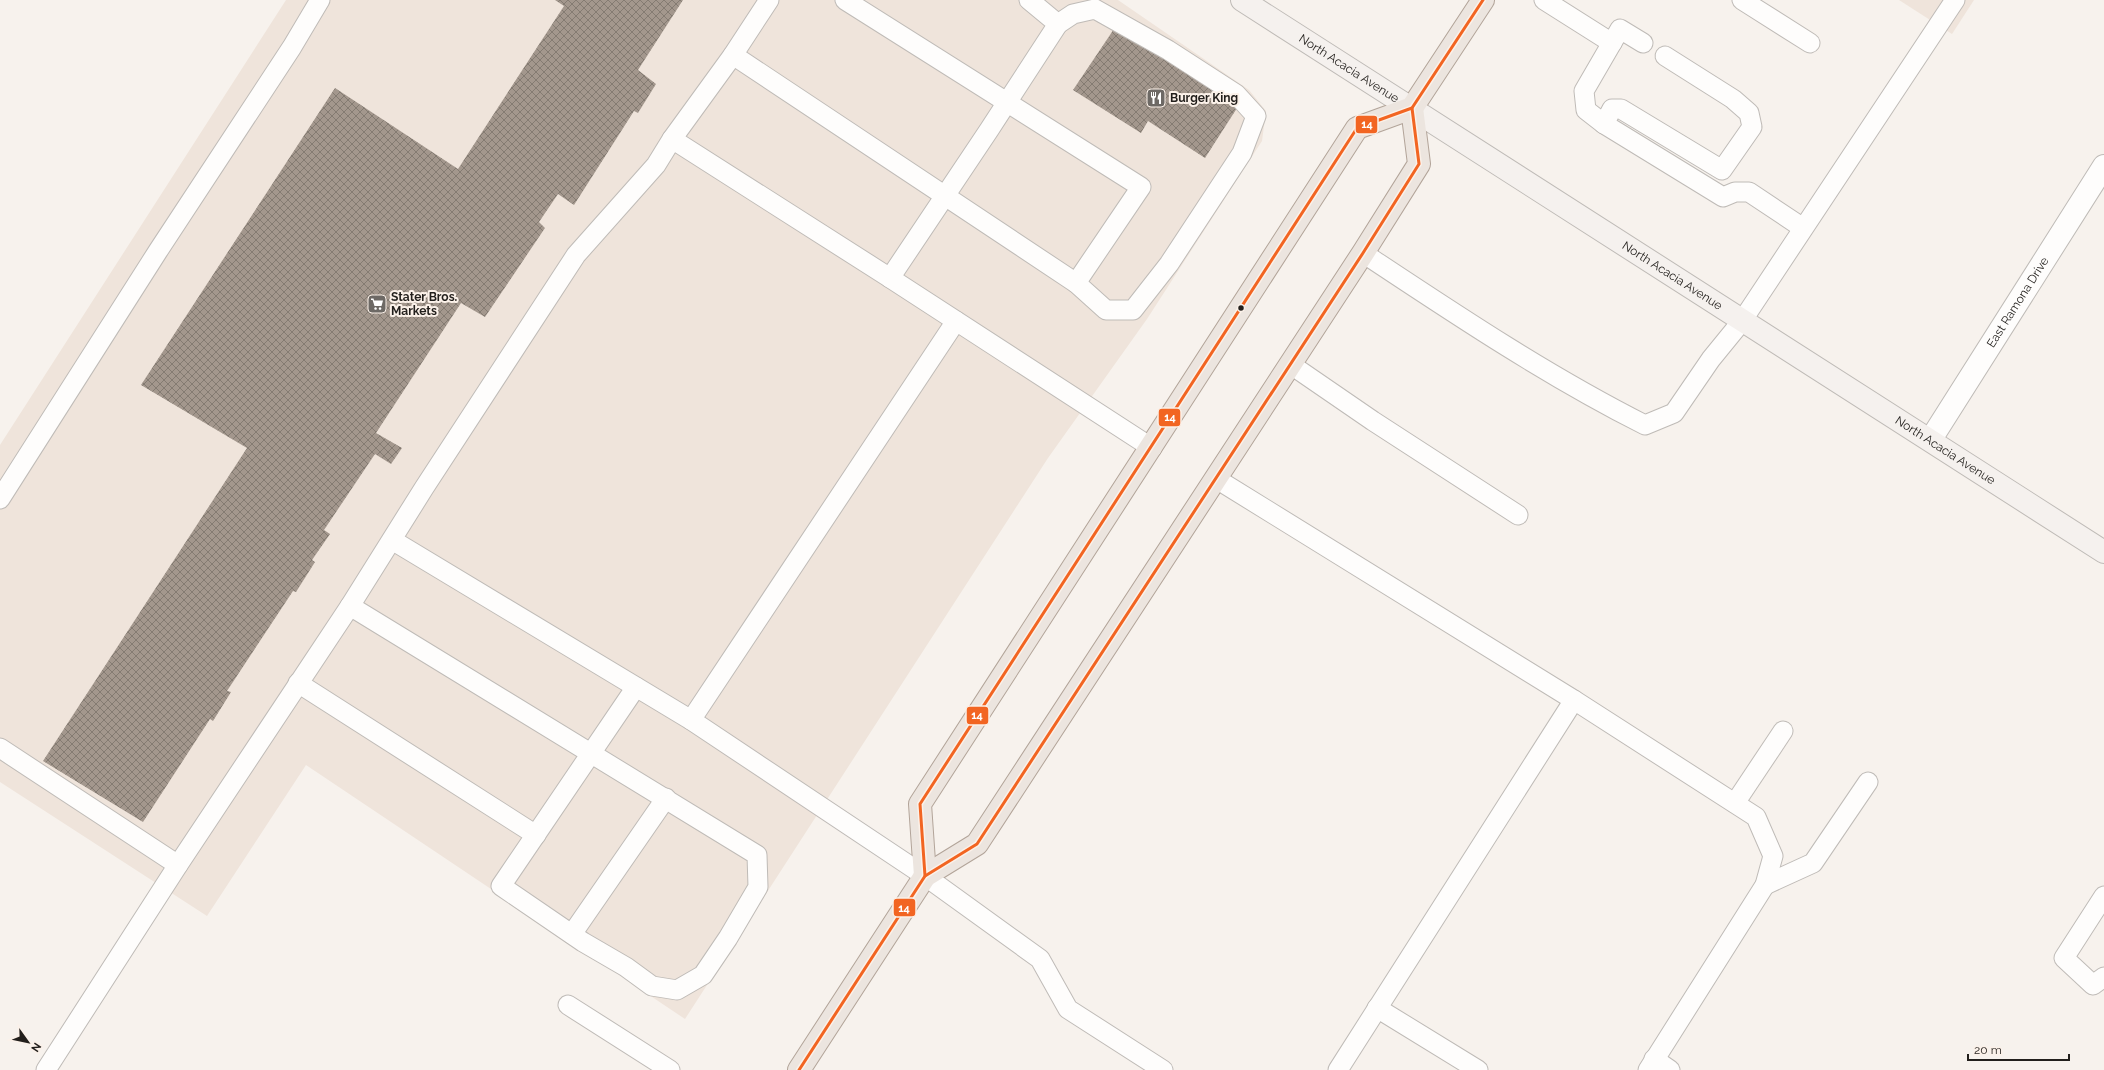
<svg xmlns="http://www.w3.org/2000/svg" width="2104" height="1070" viewBox="0 0 2104 1070" font-family="Raleway,sans-serif">
<style>
.built{fill:#efe4db}
.building{fill:url(#building-cross-hatch)}
.lines{fill:none;stroke-linecap:round;stroke-linejoin:round}
.lane-casing{stroke:#bfbbb7;stroke-width:21}
.street-casing{stroke:#bfbbb7;stroke-width:24}
.secondary-casing{stroke:#bfbbb7;stroke-width:24}
.primary-casing{stroke:#b2a499;stroke-width:24}
.lane{stroke:#fefdfc;stroke-width:19}
.street{stroke:#fefdfc;stroke-width:22}
.secondary{stroke:#f5f1ee;stroke-width:22}
.primary{stroke:#ece5df;stroke-width:22}
.bus-1-casing{stroke:#fbf1e9;stroke-width:6}
.bus-1{stroke:#f26522;stroke-width:3}
.bus-dot{fill:#221f1c;stroke:#fbf1e9;stroke-width:1.5}
.labels{text-anchor:middle;dominant-baseline:central;stroke-width:4;stroke-linejoin:round;paint-order:stroke}
.street-label{font-size:12px;fill:#221f1c;stroke:#fbf1e9}
.poi-label{font-size:12px;font-weight:bold;fill:#221f1c;stroke:#fbf1e9;text-anchor:start}
.line-badge{stroke:#fbf1e9;stroke-width:1.5}
.badge-label{font-size:11px;text-anchor:middle;font-weight:bold;fill:#fff}
</style>
<defs>
<pattern id="building-cross-hatch" width="8" height="8" patternUnits="userSpaceOnUse"><rect width="8" height="8" fill="#a3978d"/><path d="M0 0l8 8M0 8l8-8" fill="none" stroke="#847b72"/></pattern>
</defs>
<rect width="100%" height="100%" fill="#f7f2ed"/>
<g class="built">
<polygon points="286,0 1118,0 1249,90 1266,111 1262,141 1147,319 1048,458 685,1019 306,765 207,916 0,782 0,445"/>
<polygon points="1899,0 1974,0 1952,34"/>
</g>
<g class="building">
<polygon points="555,0 683,0 638,70 656,84 638,113 634,111 574,205 558,194 539,222 545,228 485,317 461,303 376,433 402,448 391,464 375,454 324,530 330,534 312,560 315,562 296,592 293,591 227,691 231,692 213,721 210,719 143,822 43,761 247,448 141,385 335,88 458,169 564,6"/>
<polygon points="1116,26 1239,105 1205,158 1148,121 1141,133 1073,90"/>
</g>
<g class="lines">
<defs>
<g id="lane">
<polyline points="845,0 1141,187 1076,283"/>
<polyline points="1029,0 1058,24 989,130 890,278 1152,448"/>
<polyline points="1544,0 1612,43"/>
<polyline points="1742,0 1810,43"/>
<polyline points="1643,43 1620,29 1584,91 1586,110 1604,124 1723,197 1735,192 1749,192 1803,228"/>
<polyline points="733,55 1076,283 1106,310 1133,310 1169,264 1242,153 1256,116 1236,94 1168,50 1095,9 1073,14 1058,24"/>
<polyline points="1604,124 1612,109 1621,109 1722,170 1752,127 1749,113 1733,99 1665,56"/>
<polyline points="672,139 890,278"/>
<path d="M1363 253C1455 314 1546 375 1645 425L1674 413 1711 359 1742 321 1955 0"/>
<polyline points="1290,364 1373,421 1518,515"/>
<polyline points="1215,478 1574,700 1338,1070"/>
<polyline points="0,499 158,251 292,47 320,0"/>
<polyline points="392,540 691,720 925,876 1040,959 1068,1009 1163,1070"/>
<path d="M350 606 757 855 758 887 728 938 703 975 677 990 652 986 626 967 583 942 501 886C546 819 591 753 636 687"/>
<polyline points="298,683 536,835"/>
<polyline points="1574,700 1756,817 1773,856 1765,885 1648,1070"/>
<polyline points="691,720 956,321"/>
<polyline points="0,748 178,865"/>
<polyline points="1735,803 1783,731"/>
<polyline points="1765,885 1813,863 1868,782"/>
<polyline points="2104,896 2064,958 2093,985 2104,977"/>
<polyline points="572,934 666,798"/>
<polyline points="568,1005 670,1070"/>
<polyline points="1377,1008 1478,1070"/>
<polyline points="1654,1059 1670,1070"/>
<polyline points="46,1070 178,865 350,606 424,488 576,255 656,165 672,139 733,55 769,0"/>
</g>
<g id="street">
<path id="s1" d="M1931 439 2104 166"/>
</g>
<g id="secondary">
<path id="s2" d="M1242 0 2104 552"/>
</g>
<g id="primary">
<polyline points="925,876 920,804 1357,128 1412,108 1483,0"/>
<polyline points="799,1070 925,876 977,844 1363,253 1419,164 1412,108"/>
</g>
</defs>
<use href="#lane" class="lane-casing"/>
<use href="#street" class="street-casing"/>
<use href="#secondary" class="secondary-casing"/>
<use href="#primary" class="primary-casing"/>
<use href="#lane" class="lane"/>
<use href="#street" class="street"/>
<use href="#secondary" class="secondary"/>
<use href="#primary" class="primary"/>
<defs>
<g id="bus-1">
<polyline points="925,876 920,804 1357,128 1412,108 1483,0"/>
<polyline points="799,1070 925,876 977,844 1363,253 1419,164 1412,108"/>
</g>
</defs>
<use href="#bus-1" class="bus-1-casing"/>
<use href="#bus-1" class="bus-1"/>
</g>
<defs>
<symbol id="restaurant-square" viewBox="-11 -11 22 22"><rect x="-9" y="-9" width="18" height="18" rx="4" fill="#6d6965" stroke="#fbf1e9"/><path d="M-5-6h1v4h1v-4h1v4h1v-4h1v5L-1.5 .5V6h-2V.5L-5-1ZM5-6V6H3V1.5H1.5Q1.5-4 5-6Z" fill="#fff"/></symbol>
<symbol id="supermarket-square" viewBox="-11 -11 22 22"><rect x="-9" y="-9" width="18" height="18" rx="4" fill="#6d6965" stroke="#fbf1e9"/><path d="M-6-5.5h2.5l.6 2H6L4.5 2H-2.5L-4.4-4H-6ZM-1.5 3.2a1.3 1.3 0 1 0 .1 0ZM3 3.2a1.3 1.3 0 1 0 .1 0Z" fill="#fff"/></symbol>
</defs>
<g fill-rule="evenodd">
<use href="#restaurant-square" x="1145" y="87" width="22" height="22"/>
<use href="#supermarket-square" x="366" y="293" width="22" height="22"/>
</g>
<circle class="bus-dot" cx="1241" cy="308" r="3.5"/>
<g class="labels">
<g class="street-label">
<text stroke="none"><textPath href="#s2" startOffset="127">North Acacia Avenue</textPath></text>
<text stroke="none"><textPath href="#s2" startOffset="511">North Acacia Avenue</textPath></text>
<text stroke="none"><textPath href="#s1" startOffset="162">East Ramona Drive</textPath></text>
<text stroke="none"><textPath href="#s2" startOffset="835">North Acacia Avenue</textPath></text>
</g>
<g class="poi-label">
<text x="1170" y="98">Burger King</text>
<text x="391" y="297">Stater Bros.<tspan x="391" dy="14">Markets</tspan></text>
</g>
</g>
<g class="line-badge">
<rect x="1355" y="115" width="23" height="19" rx="4" fill="#f26522"/>
<rect x="1158" y="408" width="23" height="19" rx="4" fill="#f26522"/>
<rect x="966" y="706" width="23" height="19" rx="4" fill="#f26522"/>
<rect x="893" y="898" width="23" height="19" rx="4" fill="#f26522"/>
</g>
<g class="badge-label">
<text x="1367" y="128">14</text>
<text x="1170" y="421">14</text>
<text x="977" y="719">14</text>
<text x="904" y="912">14</text>
</g>
<g transform="translate(28 1042) rotate(123)" stroke="#fbf1e9" stroke-width="3" paint-order="stroke">
<path d="M0-3L7 15L0 10L-7 15Z" fill="#221f1c"/>
<text y="-6" font-size="11" font-weight="bold" text-anchor="middle" fill="#221f1c">N</text>
</g>
<path d="M1968 1054v6h101v-6" fill="none" stroke="#221f1c" stroke-width="2"/>
<text x="1974" y="1054" font-size="12" fill="#221f1c" stroke="#fbf1e9" stroke-width="3" paint-order="stroke">20 m</text>
</svg>
